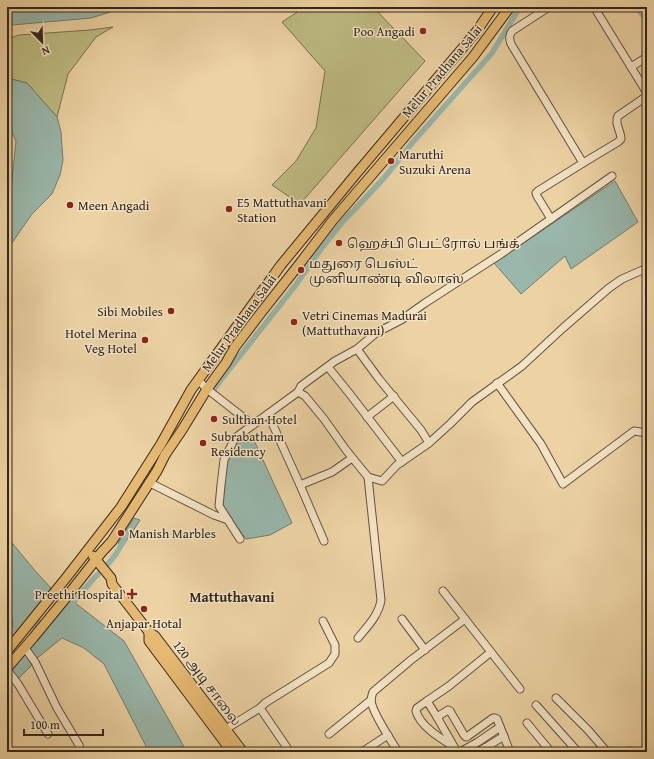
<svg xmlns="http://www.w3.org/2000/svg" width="654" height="759" viewBox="0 0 654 759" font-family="'Gentium Book Plus','Noto Serif Tamil',serif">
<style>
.green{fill:#bebb82;stroke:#787150}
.water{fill:#99b7ab;stroke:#707d72}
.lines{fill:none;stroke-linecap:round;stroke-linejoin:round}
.canal{stroke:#99b7ab;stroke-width:5.5}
.river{stroke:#99b7ab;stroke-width:9}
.minor-casing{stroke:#62523f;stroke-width:9}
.major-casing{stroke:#33271d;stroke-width:11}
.minor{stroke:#f3e2c4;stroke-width:7}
.major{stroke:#e6ba72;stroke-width:9}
.poi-dot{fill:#8f2418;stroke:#f3e2c4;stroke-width:1.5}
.labels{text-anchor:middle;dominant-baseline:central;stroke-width:3;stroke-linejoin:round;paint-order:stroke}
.poi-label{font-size:13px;fill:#33271d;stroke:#f3e2c4;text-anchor:start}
.street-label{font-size:13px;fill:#33271d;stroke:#f3e2c4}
.neighbourhood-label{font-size:14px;font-weight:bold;fill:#33271d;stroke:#f3e2c4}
</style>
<rect width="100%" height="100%" fill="#edd3a4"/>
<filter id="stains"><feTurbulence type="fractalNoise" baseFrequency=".005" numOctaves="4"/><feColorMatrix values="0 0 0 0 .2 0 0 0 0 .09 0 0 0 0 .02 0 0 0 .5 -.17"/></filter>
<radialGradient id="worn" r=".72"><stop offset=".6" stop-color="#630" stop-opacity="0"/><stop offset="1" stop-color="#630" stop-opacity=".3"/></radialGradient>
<g class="green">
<polygon points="305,7 373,7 425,61 300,204 272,185 296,161 316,128 325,71 282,22"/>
<polygon points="113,27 96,37 68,74 57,117 27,83 7,78 7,39 19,35 90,30"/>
</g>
<g class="water">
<polygon points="7,7 126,7 91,18 12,25 7,26"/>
<polygon points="7,78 27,83 57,117 61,132 63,160 60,175 52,194 32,214 27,221 10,246 7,255 7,191 12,180 16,141 7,122"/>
<polygon points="615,181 638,222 571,269 565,256 521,294 494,263"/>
<polygon points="251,434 292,523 270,535 246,539 222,505 227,459 239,440"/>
<polygon points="134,518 140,520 123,546 118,543"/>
<path d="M7 537 37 573 51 588C41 606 26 623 11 638L8 635 13 625 12 620 7 614Z"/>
<polygon points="70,600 74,602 124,641 187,752 149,752 104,664 84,648 62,638 36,659 29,650 50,625"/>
<polygon points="25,653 32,665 18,679 12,671"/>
</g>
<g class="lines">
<g class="canal">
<polyline points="636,7 647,20"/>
<polyline points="213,391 217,385 295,286 321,249 344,220 355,209 384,178 413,142 492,53 520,7"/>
<polyline points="69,607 96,576 108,564 116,554 124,540"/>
</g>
<polyline class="river" points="23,624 54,625 61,628"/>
<defs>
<g id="minor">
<path d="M549 7 512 31C509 36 509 38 511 44L583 163 538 191 536 193 537 196 551 219"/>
<polyline points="594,7 647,93"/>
<polyline points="631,67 647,57"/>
<path d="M583 163 618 142 621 139C621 131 614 123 618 116L647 96"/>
<polyline points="357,349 379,379 421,430 429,443"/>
<polyline points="328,367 349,393 402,462"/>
<polyline points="198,380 207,389 253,425"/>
<polyline points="497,383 541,444 563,484 634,431 647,433"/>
<polyline points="298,392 301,386 335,361 357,349 376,333 401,320 425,303 501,254 612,176"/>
<polyline points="268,414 300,485 324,541"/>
<polyline points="367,417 394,396"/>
<polyline points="150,483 214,515 228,520"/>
<polyline points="300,485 332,472 352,458"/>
<polyline points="240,539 219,506 221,485 224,460 235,438 298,392 305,396 324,419 346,450 368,477 382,481 397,465 429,443 450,424 472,402 522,366 563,328 609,288 622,279 647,268"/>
<polyline points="402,619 425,650"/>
<polyline points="465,619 520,689"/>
<path d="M358 638C367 627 379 615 381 600L368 477"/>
<polyline points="25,648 35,662 57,708 79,745 80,749 78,752"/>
<polyline points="7,670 18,684 48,734"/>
<polyline points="556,698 588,730 607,752"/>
<path d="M427 701 417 708 416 711C420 726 440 738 453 746"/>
<polyline points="536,705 578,752"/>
<polyline points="437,717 448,710 450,711 464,735 466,737 468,736 493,718 495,718 497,719 510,752"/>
<polyline points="527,723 551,752"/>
<polyline points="226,729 260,708"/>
<polyline points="329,734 371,700"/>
<polyline points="290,752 260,708 265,703 329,663 335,654 335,645 323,621"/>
<polyline points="362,752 388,735"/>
<path d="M398 752C391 740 373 714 371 701 371 698 372 695 373 692L411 660 465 619 443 591"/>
<polyline points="457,752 437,717 427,701 449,686 491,652"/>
<polyline points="460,752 478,742 500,727"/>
<polyline points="477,752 488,746 504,736"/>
<polyline points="625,752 630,751 632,752"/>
</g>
<g id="major">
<polyline points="93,556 111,578 112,584 149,632 155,636 243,752"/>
<polyline points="149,632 149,641 232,752"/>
<polyline points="7,651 66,578 121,507 161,444 191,390 281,265 356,174 476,32 493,7"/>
<polyline points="7,668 33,638 61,604 101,553 112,541 157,471 165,455 182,430 207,389 226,363 235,347 260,314 301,262 333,220 473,57 510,7"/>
</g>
</defs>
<use href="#minor" class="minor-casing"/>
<use href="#major" class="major-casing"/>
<use href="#minor" class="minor"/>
<use href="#major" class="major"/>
</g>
<g class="poi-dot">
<circle cx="423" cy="31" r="4"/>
<circle cx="391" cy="161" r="4"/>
<circle cx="70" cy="205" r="4"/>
<circle cx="229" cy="209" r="4"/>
<circle cx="339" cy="243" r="4"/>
<circle cx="301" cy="270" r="4"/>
<circle cx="171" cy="311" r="4"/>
<circle cx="294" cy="322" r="4"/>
<circle cx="145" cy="340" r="4"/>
<circle cx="214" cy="419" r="4"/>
<circle cx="203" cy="443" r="4"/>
<circle cx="121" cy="533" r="4"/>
<path d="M130 588h4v4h4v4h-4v4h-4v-4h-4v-4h4z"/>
<circle cx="144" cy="609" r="4"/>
</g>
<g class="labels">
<g class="poi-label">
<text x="415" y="31" text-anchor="end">Poo Angadi</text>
<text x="399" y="154">Maruthi<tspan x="399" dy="15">Suzuki Arena</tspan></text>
<text x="237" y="202">E5 Mattuthavani<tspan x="237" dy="15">Station</tspan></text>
<text x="78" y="205">Meen Angadi</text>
<text x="347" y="243">ஹெச்பி பெட்ரோல் பங்க்</text>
<text x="309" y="263">மதுரை பெஸ்ட்<tspan x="309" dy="15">முனியாண்டி விலாஸ்</tspan></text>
<text x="163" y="311" text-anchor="end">Sibi Mobiles</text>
<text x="302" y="315">Vetri Cinemas Madurai<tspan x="302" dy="15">(Mattuthavani)</tspan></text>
<text x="137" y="333" text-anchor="end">Hotel Merina<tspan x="137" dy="15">Veg Hotel</tspan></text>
<text x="222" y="419">Sulthan Hotel</text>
<text x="211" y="436">Subrabatham<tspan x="211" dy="15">Residency</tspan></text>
<text x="129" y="533">Manish Marbles</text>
<text x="123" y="594" text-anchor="end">Preethi Hospital</text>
<text x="144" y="623" text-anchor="middle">Anjapar Hotal</text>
</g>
<g class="street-label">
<text transform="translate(442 71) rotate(-50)">Melur Pradhana Salai</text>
<text transform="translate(239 323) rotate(-54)">Melur Pradhana Salai</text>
<text transform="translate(207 683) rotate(53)">120 அடி சாலை</text>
</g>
<g class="neighbourhood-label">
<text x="232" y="597">Mattuthavani</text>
</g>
</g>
<rect width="654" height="759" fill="none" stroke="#edd3a4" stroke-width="24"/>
<rect x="8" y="8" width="638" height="743" fill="none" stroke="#33271d" stroke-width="2"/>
<rect x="12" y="12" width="630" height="735" fill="none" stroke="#33271d"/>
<g transform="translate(42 42) rotate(157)" stroke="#f3e2c4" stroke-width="3" paint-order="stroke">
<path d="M0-3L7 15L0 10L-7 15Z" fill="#33271d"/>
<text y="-6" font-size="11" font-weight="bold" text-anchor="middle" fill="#33271d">N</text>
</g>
<path d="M24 729v6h79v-6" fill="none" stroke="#33271d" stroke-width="2"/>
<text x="30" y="729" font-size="12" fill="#33271d" stroke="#f3e2c4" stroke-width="3" paint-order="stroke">100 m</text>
<rect width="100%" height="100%" filter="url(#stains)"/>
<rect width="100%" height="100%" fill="url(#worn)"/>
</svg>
